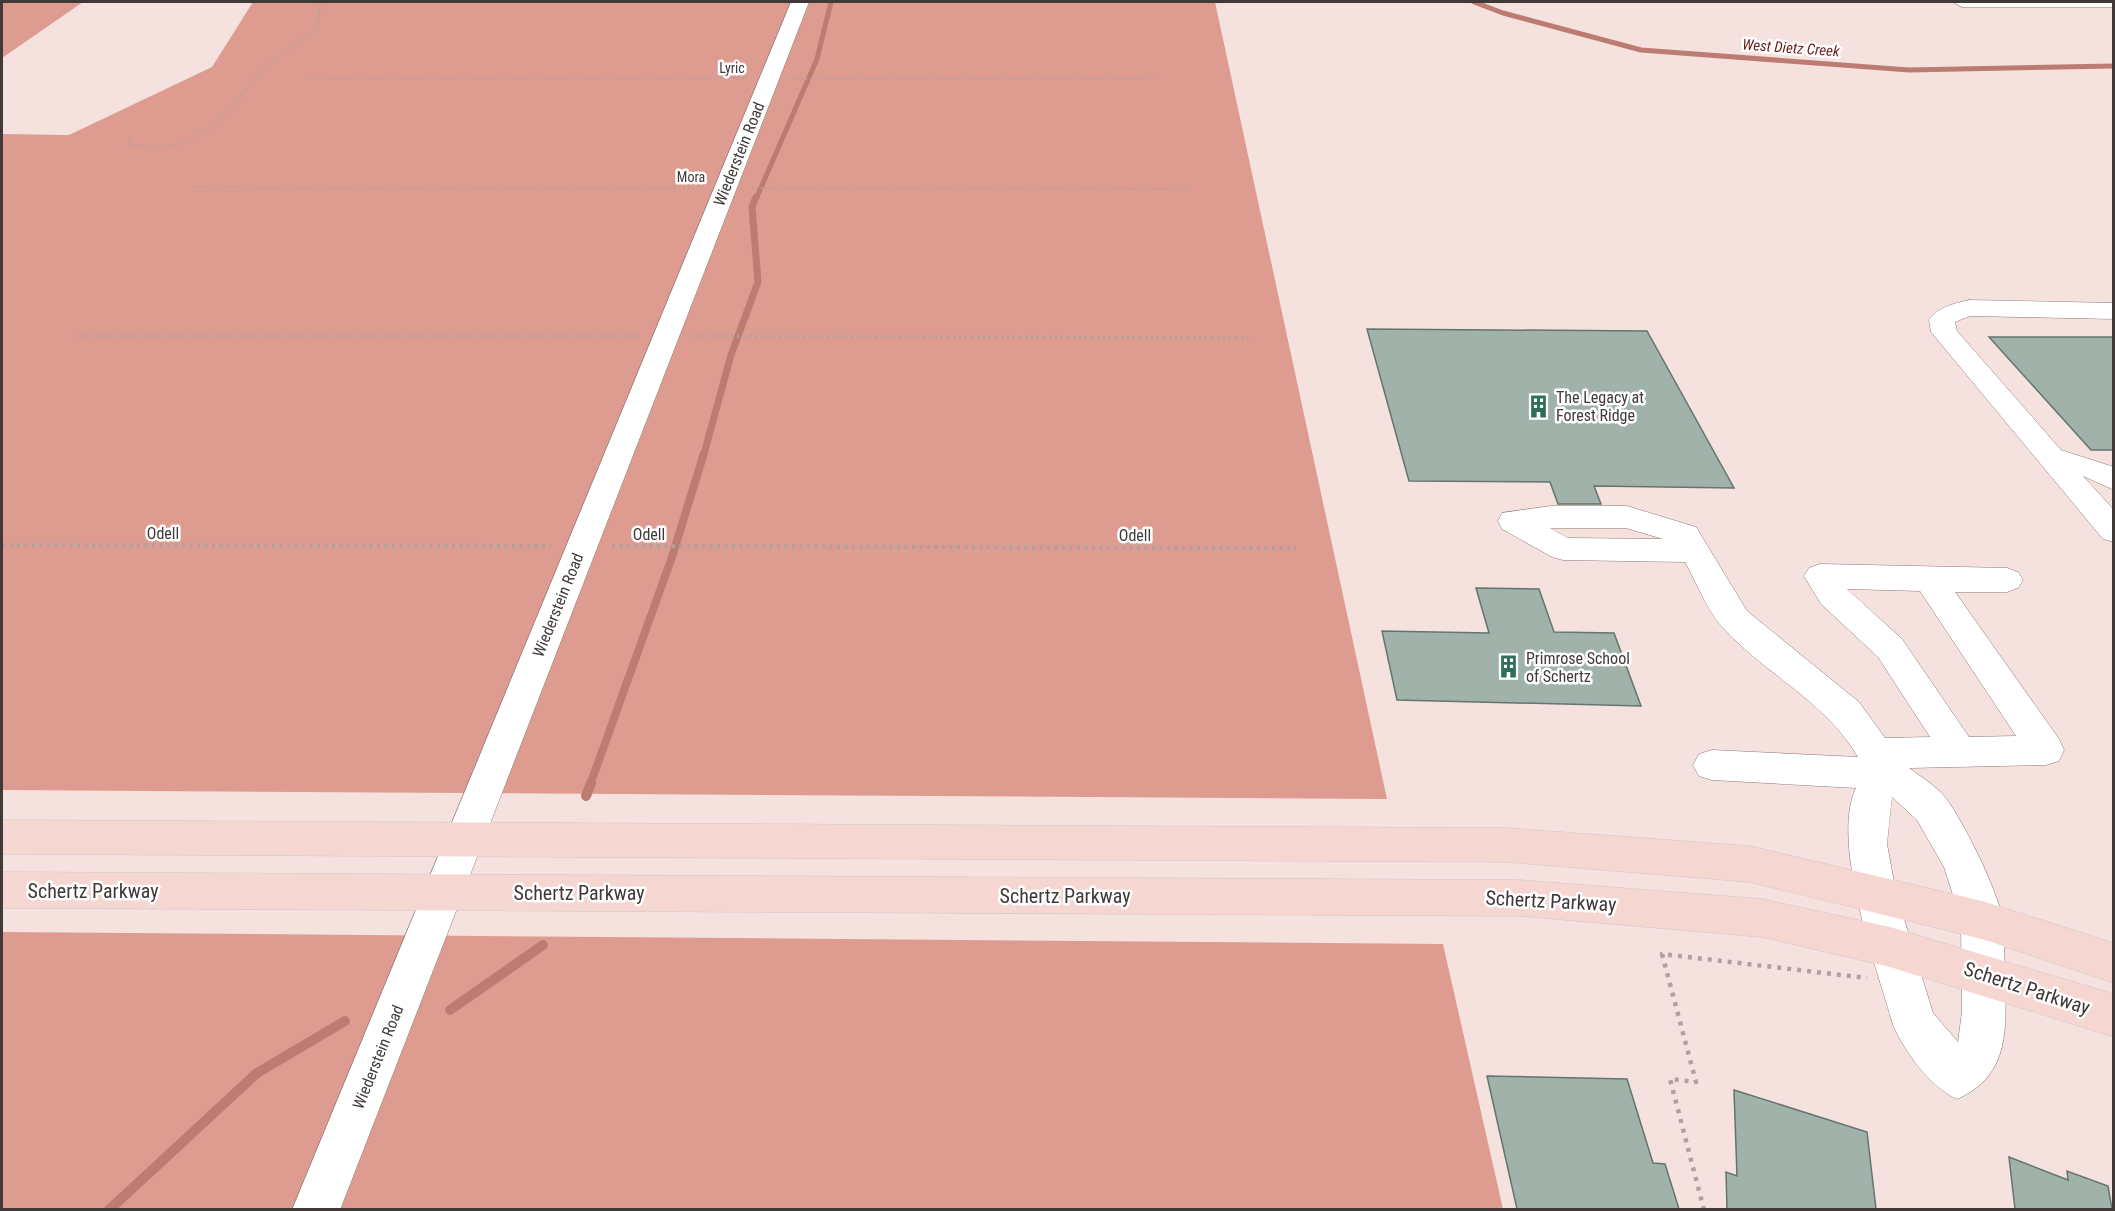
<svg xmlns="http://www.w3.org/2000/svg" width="2115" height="1211" viewBox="0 0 2115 1211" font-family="'Roboto Condensed',sans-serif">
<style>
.forest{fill:#de9c91}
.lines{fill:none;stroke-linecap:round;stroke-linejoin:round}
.stream-far3{stroke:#bc7c72;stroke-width:5}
.stream-far2{stroke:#bc7c72;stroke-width:7}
.stream-far1{stroke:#bc7c72;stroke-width:8}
.stream{stroke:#bc7c72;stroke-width:10}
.building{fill:#a1b2ab;stroke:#64746e;stroke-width:1.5}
.minor-casing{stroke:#8b7a77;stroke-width:1}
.major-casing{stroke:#cac8c7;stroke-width:1}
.path-far3{stroke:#afa19f;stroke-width:2;stroke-dasharray:1.5 3;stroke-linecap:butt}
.path-far2{stroke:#afa19f;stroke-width:3;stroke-dasharray:2 4;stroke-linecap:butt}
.path-far1{stroke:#afa19f;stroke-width:4;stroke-dasharray:3 4.5;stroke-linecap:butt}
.path{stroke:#afa19f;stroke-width:4.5;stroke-dasharray:4 6;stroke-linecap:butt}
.minor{fill:#fff;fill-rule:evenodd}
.major{fill:#f6d6d1;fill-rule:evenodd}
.labels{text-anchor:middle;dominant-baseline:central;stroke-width:5;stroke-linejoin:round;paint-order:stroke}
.far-street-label{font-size:14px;fill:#403938;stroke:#fff}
.far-water-label{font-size:15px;font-style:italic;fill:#691b14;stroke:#fff}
.street-label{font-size:16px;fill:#403938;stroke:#fff}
.poi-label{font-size:16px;fill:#403938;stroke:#fff;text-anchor:start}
.near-street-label{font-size:20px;fill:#403938;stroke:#fff}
</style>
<rect width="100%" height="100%" fill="#f5e2df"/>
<g class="forest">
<polygon points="2,2 83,2 2,58"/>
<polygon points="253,2 1215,2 1387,799 2,790 2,134 69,135 212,67"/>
<polygon points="2,932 1443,944 1503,1209 2,1210"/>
</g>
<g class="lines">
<g class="stream-far3">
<polyline points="1474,2 1503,13 1641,50 1909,70 2114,66"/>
<polyline points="756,199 817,59 831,2"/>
</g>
<polyline class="stream-far2" points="704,454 731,355 758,282 752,207 756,197"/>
<polyline class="stream-far1" points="590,785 672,557 704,453"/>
<g class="stream">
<polyline points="586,796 591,783"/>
<polyline points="450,1010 543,945"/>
<polyline points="109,1210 257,1073 345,1021"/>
</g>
</g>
<g class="building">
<polygon points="1367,329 1647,331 1734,488 1594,486 1601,504 1558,504 1550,482 1409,481"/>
<polygon points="1989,337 2114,337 2114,450 2091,450"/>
<polygon points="1476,588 1539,589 1554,632 1614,633 1641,706 1397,700 1382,631 1489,633"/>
<polygon points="1487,1076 1627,1079 1653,1163 1665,1164 1679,1209 1517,1209"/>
<polygon points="1734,1090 1867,1132 1876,1209 1727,1209 1726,1172 1737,1176"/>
<polygon points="2009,1157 2068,1180 2067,1171 2108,1186 2112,1209 2015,1209"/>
</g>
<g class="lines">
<defs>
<g id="minor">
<polygon points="791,2 809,2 340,1210 292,1210"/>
<polygon points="1953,2 2114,2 2114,7 1962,7"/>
<path d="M1969 300 2114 303V319L1970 316 1955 322 1957 331 2061 450 2114 467V490L2083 476 2114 510V542L2103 539 1931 332 1929 320C1939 306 1954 304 1969 300Z"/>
<path d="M1551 506H1627L1696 527 1747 611 1859 702 1885 738 1930 737 1878 657 1821 604 1804 576 1809 568 1820 564 2007 568 2018 572 2023 580 2018 588 2007 592H1955L2059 739 2064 750 2059 761 2046 765 1909 768C1921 777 1935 785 1945 797 1964 822 1998 891 2003 921 2005 939 2004 959 2005 977 2006 1026 2011 1076 1957 1099 1930 1087 1905 1052 1893 1025 1877 968 1830 842 1856 788L1712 780 1699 776 1693 765 1699 754 1712 750 1858 757C1826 702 1767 675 1725 630 1709 614 1696 582 1685 562L1563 560 1552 557 1502 529 1498 521 1502 513ZM1550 528H1626L1663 539 1568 538ZM1847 589 1920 591 2016 736 1969 737 1902 639ZM1892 797 1917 820 1944 867 1961 920 1962 1012 1958 1042 1933 1013 1896 893 1887 844Z"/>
</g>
<g id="major">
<polygon points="2,820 1506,828 1750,846 1982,901 2114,943 2114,983 1982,939 1750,882 1506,862 2,854"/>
<polygon points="2,872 1520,880 1762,899 1890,927 2114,994 2114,1037 1890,967 1762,937 1520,916 2,908"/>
</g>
</defs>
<use href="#minor" class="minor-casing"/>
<use href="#major" class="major-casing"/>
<g class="path-far3">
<polyline points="310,78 746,78"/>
<polyline points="792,79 1154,79"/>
<path d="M130 140 128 144C201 160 222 115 264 70 280 53 300 42 318 27L320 2"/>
<polyline points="193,187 699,188"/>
<polyline points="752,188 1189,189"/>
</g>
<g class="path-far2">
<polyline points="79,336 639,336"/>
<polyline points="695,336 1249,338"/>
</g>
<g class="path-far1">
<polyline points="2,545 551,546"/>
<polyline points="612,546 1296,548"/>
</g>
<polyline class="path" points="1704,1210 1670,1079 1696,1082 1662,954 1867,978"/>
<use href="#minor" class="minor"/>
<use href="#major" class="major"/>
</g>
<defs>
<symbol id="building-bare" viewBox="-9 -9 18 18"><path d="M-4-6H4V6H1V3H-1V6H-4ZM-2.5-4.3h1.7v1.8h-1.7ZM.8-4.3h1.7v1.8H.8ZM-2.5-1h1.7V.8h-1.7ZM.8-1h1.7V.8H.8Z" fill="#306e5b" stroke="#fff" stroke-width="2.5" paint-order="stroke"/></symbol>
</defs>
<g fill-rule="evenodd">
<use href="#building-bare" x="1522" y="390" width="33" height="33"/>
<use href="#building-bare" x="1492" y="650" width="33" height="33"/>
</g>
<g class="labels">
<g class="far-street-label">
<text x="732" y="68">Lyric</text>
<text x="691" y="177">Mora</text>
</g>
<g class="far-water-label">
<text transform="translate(1791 48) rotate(4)">West Dietz Creek</text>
</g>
<g class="street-label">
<text transform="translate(739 154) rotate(-68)">Wiederstein Road</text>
<text x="163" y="533">Odell</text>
<text x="649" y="534">Odell</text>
<text x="1135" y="535">Odell</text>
<text transform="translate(558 605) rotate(-68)">Wiederstein Road</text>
<text transform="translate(378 1057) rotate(-68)">Wiederstein Road</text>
</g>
<g class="poi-label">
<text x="1556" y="397">The Legacy at<tspan x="1556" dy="18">Forest Ridge</tspan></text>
<text x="1526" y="658">Primrose School<tspan x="1526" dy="18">of Schertz</tspan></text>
</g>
<g class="near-street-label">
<text x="93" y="891">Schertz Parkway</text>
<text x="579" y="893">Schertz Parkway</text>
<text x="1065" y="896">Schertz Parkway</text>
<text transform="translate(1551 901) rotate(3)">Schertz Parkway</text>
<text transform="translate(2027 988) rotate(18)">Schertz Parkway</text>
</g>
</g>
<rect width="2115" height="1211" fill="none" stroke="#403938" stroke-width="6"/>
</svg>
